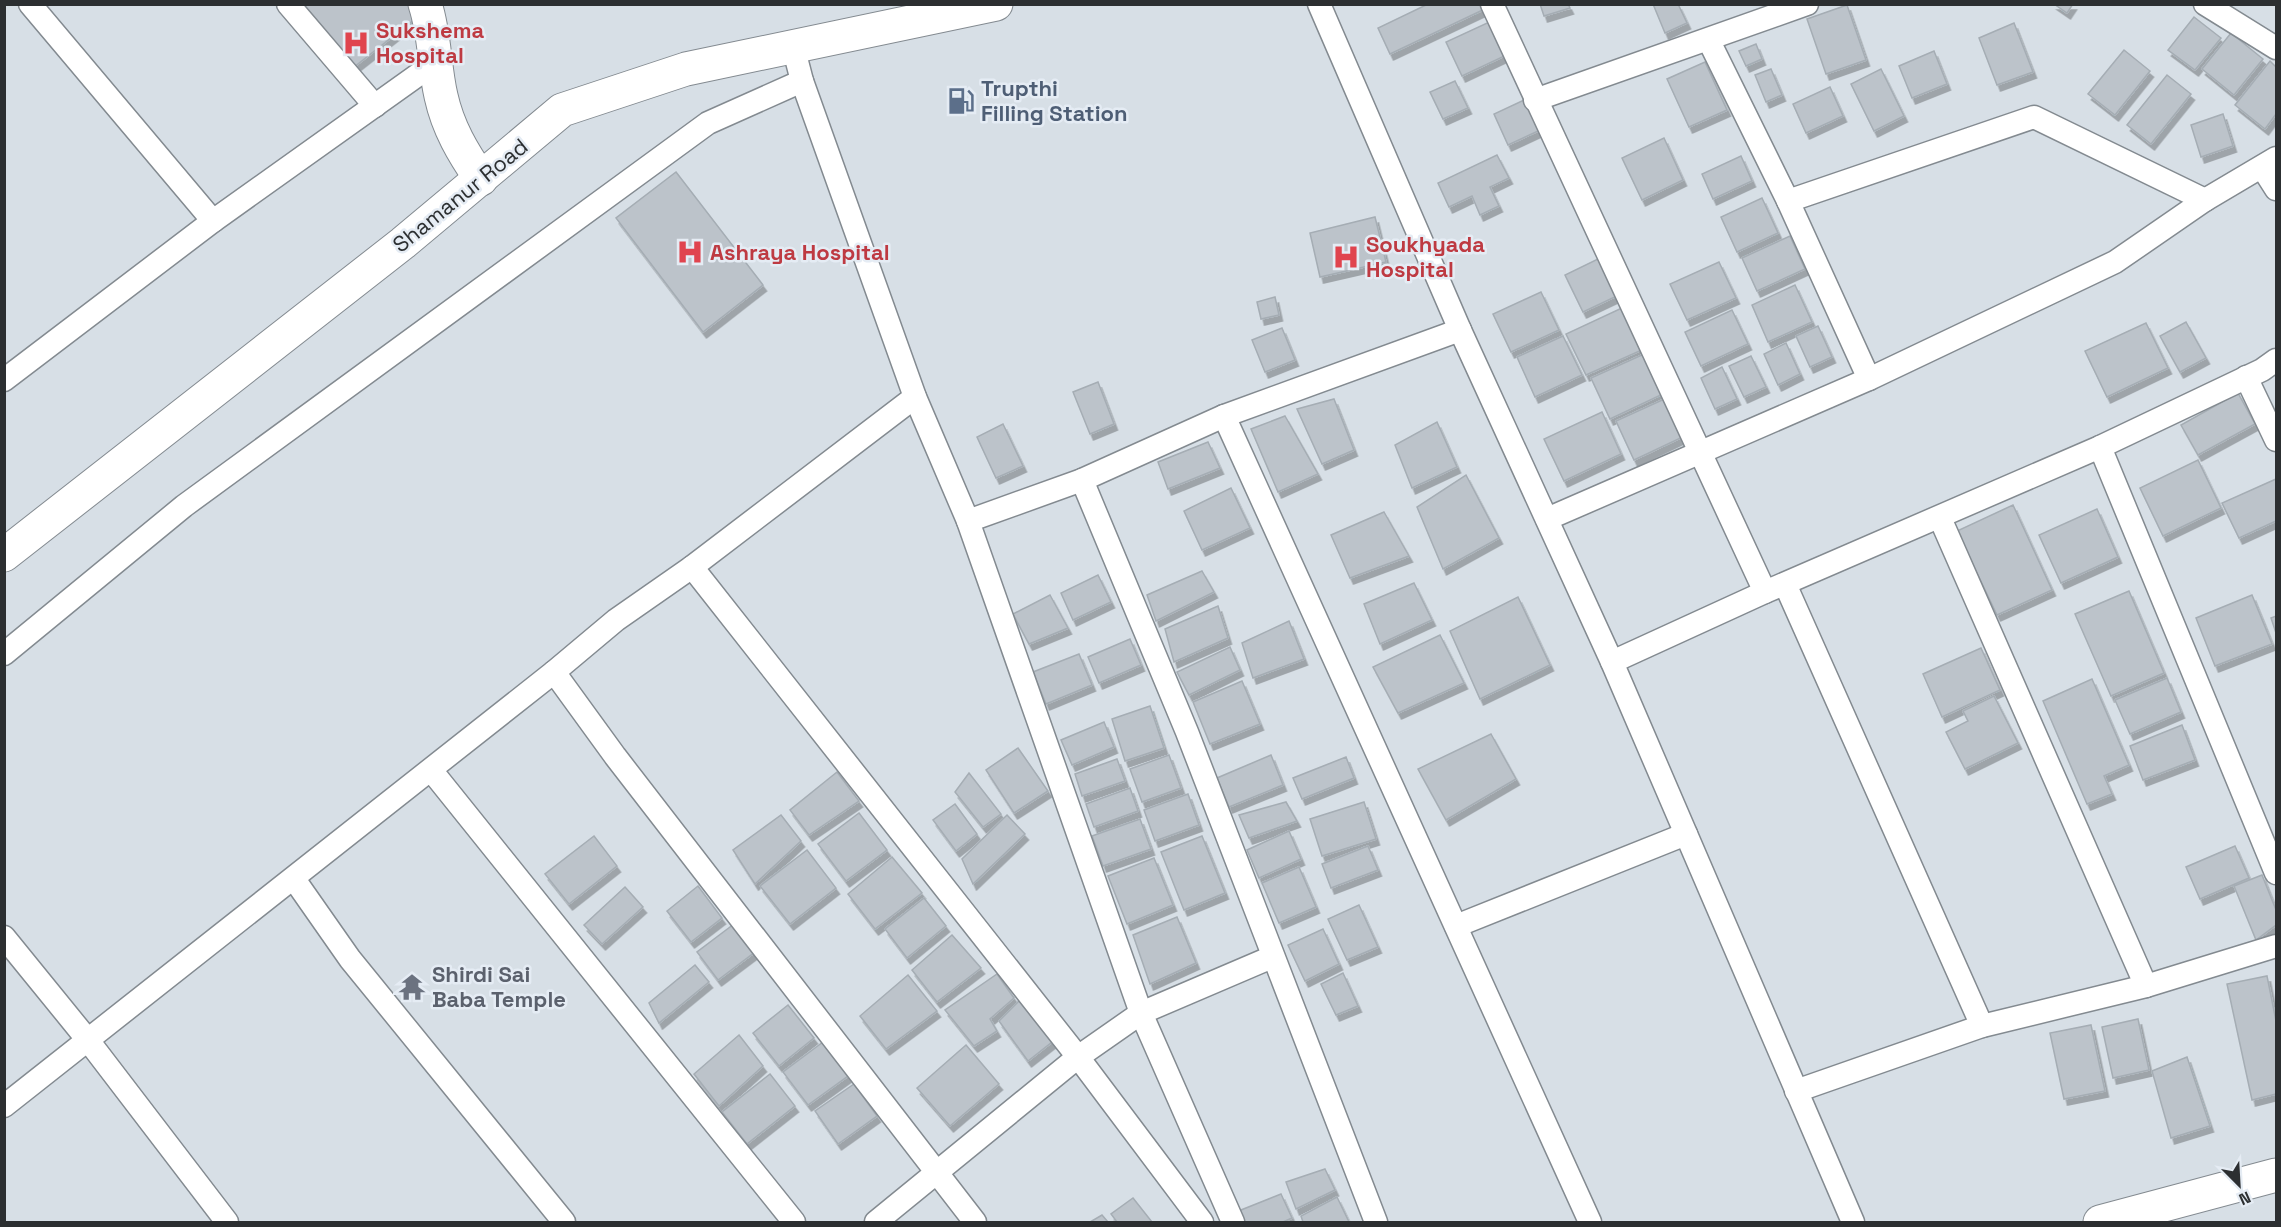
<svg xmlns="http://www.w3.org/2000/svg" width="2281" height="1227" viewBox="0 0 2281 1227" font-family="'Space Grotesk',sans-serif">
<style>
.building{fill:#bcc3ca;stroke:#a5adb4;stroke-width:1.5;filter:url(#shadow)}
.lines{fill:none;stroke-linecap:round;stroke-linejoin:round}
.street-casing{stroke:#838a90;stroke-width:25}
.secondary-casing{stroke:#838a90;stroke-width:35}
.street{stroke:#fff;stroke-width:22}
.secondary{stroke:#fff;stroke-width:33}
.labels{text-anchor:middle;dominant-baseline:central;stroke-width:5;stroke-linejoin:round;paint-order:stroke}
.health-label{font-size:22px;font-weight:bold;fill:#be3a42;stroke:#e5ecf4;text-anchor:start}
.service-label{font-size:22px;font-weight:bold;fill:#4e5e75;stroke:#e5ecf4;text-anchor:start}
.street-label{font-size:22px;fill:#2c2f31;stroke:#e5ecf4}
.worship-label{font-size:22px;font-weight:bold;fill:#5b616d;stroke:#e5ecf4;text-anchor:start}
</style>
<defs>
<filter id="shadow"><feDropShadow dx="3.5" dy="6" stdDeviation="0" flood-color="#0004"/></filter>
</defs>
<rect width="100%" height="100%" fill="#d7dfe6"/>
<g class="building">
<polygon points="296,4 412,4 420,15 349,71"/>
<polygon points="1428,4 1488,4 1489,7 1390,54 1378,28"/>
<polygon points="1540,4 1568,4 1570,8 1544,16"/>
<polygon points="1653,4 1678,4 1687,23 1665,33"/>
<polygon points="2054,4 2073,4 2067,13"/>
<polygon points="1847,5 1866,60 1826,74 1807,19"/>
<polygon points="2194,17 2221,38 2195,70 2168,50"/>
<polygon points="1498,18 1513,52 1462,76 1446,42"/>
<polygon points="2014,23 2033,72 1997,85 1979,38"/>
<polygon points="2231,33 2263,59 2234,95 2202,69"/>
<polygon points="1756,44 1762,59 1746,66 1739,51"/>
<polygon points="2124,50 2150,71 2115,115 2088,94"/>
<polygon points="1934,51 1947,84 1912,98 1899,66"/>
<polygon points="2270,61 2276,67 2276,114 2265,129 2235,105"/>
<polygon points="1705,62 1727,110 1689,127 1667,79"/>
<polygon points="1771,69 1782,95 1766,102 1755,75"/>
<polygon points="1881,69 1904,116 1874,131 1851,84"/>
<polygon points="2167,75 2191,94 2151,144 2127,125"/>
<polygon points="1455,81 1468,108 1443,119 1430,92"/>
<polygon points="1830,87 1843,116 1806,133 1793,104"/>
<polygon points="1537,94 1551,125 1508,145 1494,114"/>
<polygon points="2223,114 2233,146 2201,157 2191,125"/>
<polygon points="1664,138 1683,180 1642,200 1622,158"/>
<polygon points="1497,155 1509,178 1490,187 1499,206 1480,215 1472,196 1449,207 1438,183"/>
<polygon points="1741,156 1752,181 1713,199 1702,174"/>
<polygon points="676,172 763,285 703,332 616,218"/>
<polygon points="1762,198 1778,233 1737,252 1721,217"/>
<polygon points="1375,217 1386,262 1320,277 1310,233"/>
<polygon points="1790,236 1805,269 1757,291 1742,258"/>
<polygon points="1602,257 1619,295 1583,312 1565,275"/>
<polygon points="1719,262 1736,298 1687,320 1670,284"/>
<polygon points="1795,285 1812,322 1768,342 1752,305"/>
<polygon points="1541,292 1559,330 1511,352 1493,314"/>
<polygon points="1275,297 1279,315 1261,319 1257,302"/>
<polygon points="1624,307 1644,349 1586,375 1566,334"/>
<polygon points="1732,310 1748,344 1701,366 1685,332"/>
<polygon points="2186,322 2206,358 2180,372 2160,336"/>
<polygon points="2146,323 2168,368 2107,397 2085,351"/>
<polygon points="1818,326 1832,357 1810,367 1796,336"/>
<polygon points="1282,328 1295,360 1265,372 1252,340"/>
<polygon points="1563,336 1582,375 1535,397 1517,357"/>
<polygon points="1786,343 1800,374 1778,385 1764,354"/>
<polygon points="1644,354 1663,394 1610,419 1591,378"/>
<polygon points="1751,356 1766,387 1744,397 1729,366"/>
<polygon points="1722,367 1737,399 1715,409 1701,378"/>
<polygon points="1098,382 1114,424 1090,434 1073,392"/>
<polygon points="2238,393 2255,424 2198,455 2181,425"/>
<polygon points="1671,396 1689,434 1634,460 1616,421"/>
<polygon points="1334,399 1354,450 1322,464 1297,409"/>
<polygon points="1602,412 1621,454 1564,481 1544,439"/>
<polygon points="1285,416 1318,474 1278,492 1251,429"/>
<polygon points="1437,422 1457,467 1412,488 1395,445"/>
<polygon points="1003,424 1023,466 996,478 977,437"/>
<polygon points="1208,442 1220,468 1168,489 1158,462"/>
<polygon points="2198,460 2221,508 2163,536 2140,488"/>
<polygon points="1466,475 1499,538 1443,569 1417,507"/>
<polygon points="2276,479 2276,521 2239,538 2222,503"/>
<polygon points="1231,488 1250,528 1202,550 1184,511"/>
<polygon points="2013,505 2052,590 1997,615 1957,531"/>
<polygon points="2097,509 2118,557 2061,583 2039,535"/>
<polygon points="1384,512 1409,556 1350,578 1331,535"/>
<polygon points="1202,571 1214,592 1156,621 1147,595"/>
<polygon points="1098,575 1111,602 1073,620 1061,593"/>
<polygon points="1414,583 1432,620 1380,644 1364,604"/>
<polygon points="2129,591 2164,673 2111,696 2075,614"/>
<polygon points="1050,595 1068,628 1029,644 1013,614"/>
<polygon points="2252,595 2272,644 2215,666 2196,618"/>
<polygon points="1518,597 1550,665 1480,699 1450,631"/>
<polygon points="1218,606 1228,638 1174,662 1165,629"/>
<polygon points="2276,616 2276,633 2271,618"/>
<polygon points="1289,621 1304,659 1253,678 1242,643"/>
<polygon points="1440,635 1464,683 1398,713 1373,667"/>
<polygon points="1130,639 1141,665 1099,683 1088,657"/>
<polygon points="1230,647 1240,670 1189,695 1177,672"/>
<polygon points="1981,648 2000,690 1942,717 1923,674"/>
<polygon points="1079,654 1092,685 1046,704 1033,672"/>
<polygon points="2167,678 2181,712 2130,734 2115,700"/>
<polygon points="2092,679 2129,765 2104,776 2112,794 2087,804 2043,701"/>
<polygon points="1242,681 1260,724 1210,744 1193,702"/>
<polygon points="1994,696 2018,743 1965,769 1946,732 1968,721 1963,711"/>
<polygon points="1150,706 1164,748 1125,761 1112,719"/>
<polygon points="1104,722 1114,747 1072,765 1061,740"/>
<polygon points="2182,725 2195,760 2143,780 2130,746"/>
<polygon points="1491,734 1516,779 1446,820 1418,769"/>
<polygon points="1018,748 1048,791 1014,813 986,770"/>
<polygon points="1169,755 1181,788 1142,802 1130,769"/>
<polygon points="1271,755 1283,785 1229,807 1217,778"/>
<polygon points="1346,757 1354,778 1302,799 1293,778"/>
<polygon points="1117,759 1125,781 1082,796 1075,774"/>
<polygon points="837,772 859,801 809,835 790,810"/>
<polygon points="969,773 1001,814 983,827 955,792"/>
<polygon points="1130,788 1138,811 1094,827 1086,804"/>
<polygon points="1188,794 1199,825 1155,841 1144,810"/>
<polygon points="1286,802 1297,821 1249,838 1239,815"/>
<polygon points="1364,802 1376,839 1322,856 1310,819"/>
<polygon points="955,804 977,834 956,851 933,820"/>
<polygon points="859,813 887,850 846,881 818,844"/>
<polygon points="781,815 801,841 755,884 733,850"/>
<polygon points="1007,815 1025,834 973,884 962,859"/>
<polygon points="1140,819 1151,849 1103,866 1092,836"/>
<polygon points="1289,831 1301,859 1259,878 1247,850"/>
<polygon points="594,836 617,866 569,904 545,874"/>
<polygon points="1202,836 1225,893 1184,910 1161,852"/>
<polygon points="1368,846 1378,870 1331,888 1322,864"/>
<polygon points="2235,846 2249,878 2200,899 2186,867"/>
<polygon points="807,850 836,888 790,924 760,886"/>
<polygon points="892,857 922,893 875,929 848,894"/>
<polygon points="1154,858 1173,905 1127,924 1108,876"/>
<polygon points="1299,867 1316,907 1279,923 1262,883"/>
<polygon points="2262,875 2276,910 2276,925 2256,940 2234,886"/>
<polygon points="698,886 722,918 691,942 667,911"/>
<polygon points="625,887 643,907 602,944 584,925"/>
<polygon points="924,898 946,926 907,958 885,929"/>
<polygon points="1359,905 1378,947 1347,960 1328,919"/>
<polygon points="1177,917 1196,963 1150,984 1133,935"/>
<polygon points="734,924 755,952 718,980 697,952"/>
<polygon points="1323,929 1339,964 1305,981 1288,945"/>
<polygon points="952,935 981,968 937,1002 912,970"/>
<polygon points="695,965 709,982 659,1023 649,1003"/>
<polygon points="1343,973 1358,1006 1336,1015 1321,984"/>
<polygon points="997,974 1014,998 990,1019 997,1031 974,1046 945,1010"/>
<polygon points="908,975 937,1011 886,1049 860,1016"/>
<polygon points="2267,976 2276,1021 2276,1094 2252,1100 2227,984"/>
<polygon points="1021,999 1052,1042 1028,1061 999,1021"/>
<polygon points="788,1005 814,1038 779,1066 753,1033"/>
<polygon points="2138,1019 2149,1070 2113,1078 2102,1027"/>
<polygon points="2091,1025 2105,1091 2064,1099 2050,1033"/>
<polygon points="739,1035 763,1066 719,1106 694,1074"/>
<polygon points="823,1042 848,1076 808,1105 783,1072"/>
<polygon points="966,1045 999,1084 950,1126 917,1088"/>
<polygon points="2187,1057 2210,1126 2171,1138 2152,1071"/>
<polygon points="770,1074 795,1106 747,1144 722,1112"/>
<polygon points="854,1084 877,1116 838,1144 815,1111"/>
<polygon points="1325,1169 1335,1190 1296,1209 1286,1182"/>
<polygon points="1281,1194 1292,1218 1283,1222 1241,1222 1236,1212"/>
<polygon points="1337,1197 1349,1222 1303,1222 1301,1216"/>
<polygon points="1133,1198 1152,1222 1117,1222 1111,1214"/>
<polygon points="1102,1215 1108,1222 1090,1222"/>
</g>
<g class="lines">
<defs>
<g id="street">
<polyline points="30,4 213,221"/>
<polyline points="288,4 375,106"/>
<polyline points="1319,4 1460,330 1612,662 1853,1222"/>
<polyline points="1492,4 1765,592"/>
<polyline points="2205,4 2276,48"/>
<polyline points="1709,41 1788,201 1869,379"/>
<polyline points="793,46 802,81 915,397 968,521 1141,1013 1233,1222"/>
<polyline points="1535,100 1807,4"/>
<polyline points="2262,167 2276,189"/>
<polyline points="1788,201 2034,117 2205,200"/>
<polyline points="2246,377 2276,440"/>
<polyline points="4,380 213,221 436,62"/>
<polyline points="915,397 692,567 616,620 554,672 615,756 975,1222"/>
<polyline points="1224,416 1590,1222"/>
<polyline points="2100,447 2276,873"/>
<polyline points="1082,480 1187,732 1376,1222"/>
<polyline points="1940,518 2146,986"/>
<polyline points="1547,519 1869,379 2115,262 2205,200 2276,158"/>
<polyline points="968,521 1082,480 1224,416 1460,330"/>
<polyline points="692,567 1078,1057 1202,1222"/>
<polyline points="1785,584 1982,1026"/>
<polyline points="4,654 184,506 708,123 802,81"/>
<polyline points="1612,662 1765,592 2100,447 2262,370 2276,360"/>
<polyline points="431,770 794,1222"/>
<polyline points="294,879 350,959 564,1222"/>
<polyline points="1456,926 1686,834"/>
<polyline points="4,937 87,1039 227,1222"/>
<polyline points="1796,1091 1982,1026 2146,986 2276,946"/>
<polyline points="4,1106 554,672"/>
<polyline points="876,1222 1078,1057 1141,1013 1272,957"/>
</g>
<g id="secondary">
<path d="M425 4C435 34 434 66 441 96 448 128 463 153 481 179"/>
<polyline points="4,555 403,243 562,110 686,69 996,4"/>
<polyline points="2100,1222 2276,1175"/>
</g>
</defs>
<use href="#street" class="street-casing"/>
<use href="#secondary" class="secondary-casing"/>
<use href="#street" class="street"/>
<use href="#secondary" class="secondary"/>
</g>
<defs>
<symbol id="hospital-bare" viewBox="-9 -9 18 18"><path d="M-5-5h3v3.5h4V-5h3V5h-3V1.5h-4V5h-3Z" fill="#e0444e" stroke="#e5ecf4" stroke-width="2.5" paint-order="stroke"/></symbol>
<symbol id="fuel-bare" viewBox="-9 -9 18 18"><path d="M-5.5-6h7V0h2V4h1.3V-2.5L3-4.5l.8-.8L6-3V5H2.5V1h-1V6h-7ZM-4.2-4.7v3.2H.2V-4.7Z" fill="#5c6f8a" stroke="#e5ecf4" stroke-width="2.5" paint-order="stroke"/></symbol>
<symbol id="temple-bare" viewBox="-9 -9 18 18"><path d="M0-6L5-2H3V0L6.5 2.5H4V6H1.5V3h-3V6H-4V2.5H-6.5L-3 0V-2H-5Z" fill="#6b7280" stroke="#e5ecf4" stroke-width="2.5" paint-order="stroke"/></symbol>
</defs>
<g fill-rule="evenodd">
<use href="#hospital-bare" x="337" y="24" width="38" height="38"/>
<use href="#fuel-bare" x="942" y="82" width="38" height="38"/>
<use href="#hospital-bare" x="671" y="233" width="38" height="38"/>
<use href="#hospital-bare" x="1327" y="238" width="38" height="38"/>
<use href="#temple-bare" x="393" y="968" width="38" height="38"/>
</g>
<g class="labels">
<g class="health-label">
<text x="376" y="30">Sukshema<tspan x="376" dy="25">Hospital</tspan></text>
<text x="1366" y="244">Soukhyada<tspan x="1366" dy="25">Hospital</tspan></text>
<text x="710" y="252">Ashraya Hospital</text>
</g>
<g class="service-label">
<text x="981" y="88">Trupthi<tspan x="981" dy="25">Filling Station</tspan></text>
</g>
<g class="street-label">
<text transform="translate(460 195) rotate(-39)">Shamanur Road</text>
</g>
<g class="worship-label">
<text x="432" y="974">Shirdi Sai<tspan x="432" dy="25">Baba Temple</tspan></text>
</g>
</g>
<rect width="2281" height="1227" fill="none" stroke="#2c2f31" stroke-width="12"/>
<g transform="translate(2239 1185) rotate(156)" stroke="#e5ecf4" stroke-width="4.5" paint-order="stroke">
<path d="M0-4.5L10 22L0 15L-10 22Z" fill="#2c2f31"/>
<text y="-9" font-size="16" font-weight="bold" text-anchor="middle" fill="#2c2f31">N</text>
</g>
</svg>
